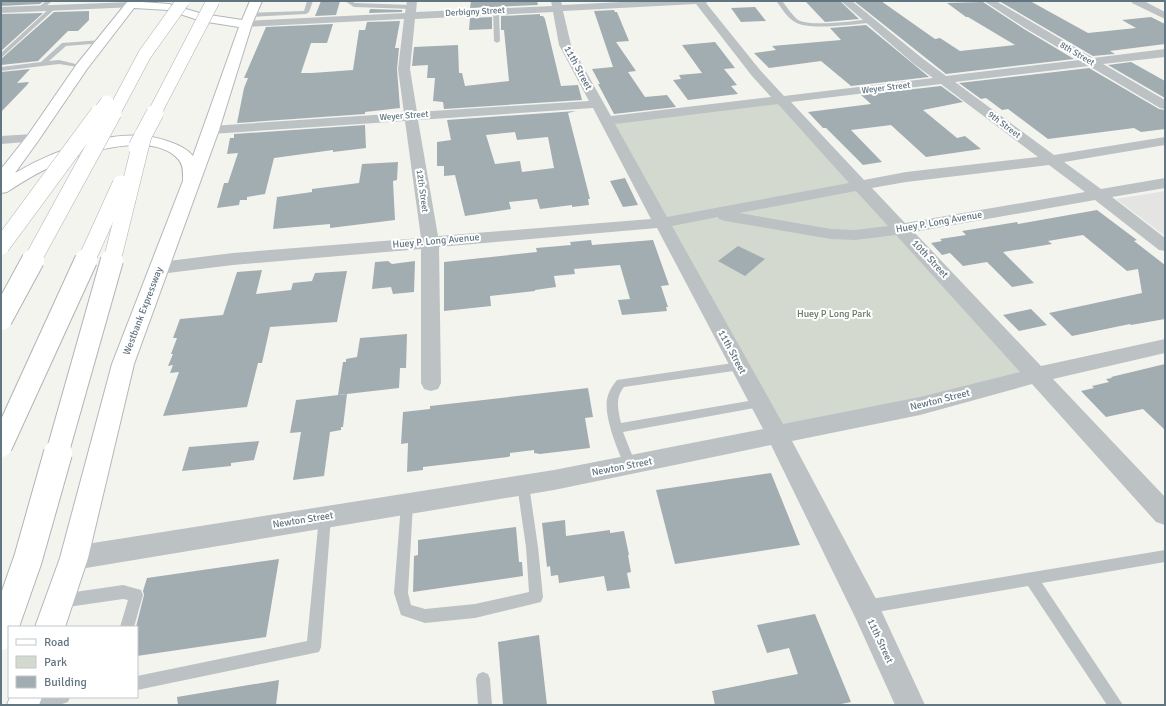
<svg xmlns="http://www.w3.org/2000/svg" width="1166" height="706" viewBox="0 0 1166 706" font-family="Signika,sans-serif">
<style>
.built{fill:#e4e5e3}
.green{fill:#d3d9cf}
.building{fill:#a2adb1;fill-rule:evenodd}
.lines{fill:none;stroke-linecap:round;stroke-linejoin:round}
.secondary-casing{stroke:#b1b7bb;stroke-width:2}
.service{fill:#bcc1c4;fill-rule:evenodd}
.minor{fill:#bcc1c4;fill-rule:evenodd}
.tertiary{fill:#bcc1c4;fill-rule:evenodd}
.secondary{fill:#fff;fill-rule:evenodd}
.motorway-bridge-far3-casing{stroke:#b0b4b7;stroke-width:14;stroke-linecap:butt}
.motorway-bridge-far2-casing{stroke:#b0b4b7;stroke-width:18;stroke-linecap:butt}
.motorway-bridge-far1-casing{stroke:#b0b4b7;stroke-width:24;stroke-linecap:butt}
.motorway-bridge-casing{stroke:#b0b4b7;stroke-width:30;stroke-linecap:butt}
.motorway-bridge-far3{stroke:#fff;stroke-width:13}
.motorway-bridge-far2{stroke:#fff;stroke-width:17}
.motorway-bridge-far1{stroke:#fff;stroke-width:22}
.motorway-bridge{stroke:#fff;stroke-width:28}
.labels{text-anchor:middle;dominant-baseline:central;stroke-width:4;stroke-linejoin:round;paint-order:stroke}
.far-street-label{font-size:9px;fill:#627681;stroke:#fff}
.street-label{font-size:10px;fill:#627681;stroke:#fff}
.park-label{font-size:10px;fill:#687861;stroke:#fff}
</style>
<rect width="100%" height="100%" fill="#f4f4ef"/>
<polygon class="built" points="1165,191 1165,236 1116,199"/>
<polygon class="green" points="783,101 1037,375 778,436 607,121"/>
<g class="building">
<polygon points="1,1 44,1 40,4 1,6"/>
<polygon points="321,1 340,1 336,15 315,16"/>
<polygon points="471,1 537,1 538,5 470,8"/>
<polygon points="831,1 840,1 859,19 825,22 806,2"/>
<polygon points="854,1 881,1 935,39 940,38 960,51 1015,45 968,17 966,17 947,3 983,2 1024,29 1074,59 946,74"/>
<polygon points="999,1 1030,1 1088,33 1136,28 1122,20 1151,17 1165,24 1165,44 1110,51 1115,54 1093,56"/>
<polygon points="755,7 766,21 741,22 731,8"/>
<polygon points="370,9 402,10 402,12 369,13"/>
<polygon points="614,10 615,12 617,12 629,41 616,42 636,71 628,72 645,97 667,95 676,107 614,114 598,84 600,84 592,69 613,67 594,11"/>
<polygon points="89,11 89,20 78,31 68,31 38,61 1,65 1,59 54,12"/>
<polygon points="43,13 1,51 1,14"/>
<polygon points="540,14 540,16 543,16 545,19 561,86 578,85 582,100 444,109 443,102 433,101 435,78 427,78 428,65 412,66 414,47 458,45 459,73 462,73 465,86 509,81 504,30 501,30 501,16"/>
<polygon points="492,17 492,29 469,30 470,18"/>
<polygon points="400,21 395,48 399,48 397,69 400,108 365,112 365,114 237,123 244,88 248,78 244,78 266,27 333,24 327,43 311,43 301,73 312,73 353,70 359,30 365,30 367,22"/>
<polygon points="866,25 929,77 851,86 821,61 769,68 754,53 776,50 772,46 841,40 830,28"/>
<polygon points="715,42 735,68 724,69 737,85 731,86 738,94 688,100 673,80 681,79 679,75 702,73 682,45"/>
<polygon points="1131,62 1165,81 1165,98 1108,65"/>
<polygon points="1089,68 1159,109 1165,110 1165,129 1141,132 1134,128 1048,139 1008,109 1002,110 986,98 981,99 959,83"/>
<polygon points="30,69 17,83 29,82 27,85 1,112 1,72"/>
<polygon points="941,86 963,102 923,110 957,138 965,136 981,149 926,157 891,125 851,130 882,162 863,165 826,128 823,128 808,112 871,104 861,95"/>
<path d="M576 111 568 113 590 199H588L589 205 572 207V205L540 209 537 199 509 202 511 209 465 216 455 175 444 176V166H437V142L451 140 447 120ZM515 132 517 140 548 137 554 168 522 172 520 161 495 164 486 135Z"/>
<polygon points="365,125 366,148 333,152 333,150 274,158 265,194 247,197 247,200 240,200 239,205 217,208 224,183 228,183 238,153 227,154 230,138 234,138 234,134"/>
<polygon points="398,162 397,180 393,181 395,220 330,228 330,224 273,229 277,197 312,192 312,189 359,183 362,164"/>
<polygon points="625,178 638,205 623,207 610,181"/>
<polygon points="1097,210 1137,240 1134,241 1165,265 1165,319 1131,325 1130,324 1072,336 1049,313 1142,293 1138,269 1127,271 1083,235 1048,241 1052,244 1003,252 1034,283 1012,287 987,262 963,266 950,253 942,255 931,243 942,241 940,239 966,235 962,231 1017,222 1018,224"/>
<polygon points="591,240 592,245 653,240 669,285 661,286 668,307 666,307 667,311 622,315 618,300 630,299 620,265 574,269 575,274 554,276 556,287 535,290 535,291 490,296 491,306 444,311 444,262 537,252 536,248 571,245 570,242"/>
<polygon points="738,246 765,259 745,276 718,261"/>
<polygon points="388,261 392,264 415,261 414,292 393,294 391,287 372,289 375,262"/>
<polygon points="262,270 256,294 291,290 293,283 312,281 315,273 347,271 337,322 270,327 262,363 258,363 247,407 163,416 179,372 170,373 173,365 168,366 173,354 171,354 177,338 173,338 180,319 223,315 237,272"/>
<polygon points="1031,309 1047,325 1019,331 1003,315"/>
<polygon points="407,334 406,368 400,368 399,388 338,395 343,362 346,362 346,359 357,357 360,338"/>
<polygon points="1165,364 1165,430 1143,409 1106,417 1081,391 1094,388 1092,386 1109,382 1106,379 1112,378 1111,377"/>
<polygon points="588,388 593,417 585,418 590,448 540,454 534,453 534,450 510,453 510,456 508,457 423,467 423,470 407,472 408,443 401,444 403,412 430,409 430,406"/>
<polygon points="347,394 343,427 341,427 341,430 330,432 324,476 293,480 301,432 290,433 296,400"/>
<polygon points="259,441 254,460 231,463 231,466 182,471 189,447"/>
<polygon points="771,473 800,545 675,564 656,490"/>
<polygon points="565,520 566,536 610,530 610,533 624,531 629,555 628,555 631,572 627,573 630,588 607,591 604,576 559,583 558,575 551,576 550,566 547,567 542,523"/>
<polygon points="516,527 519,562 522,562 523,576 413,592 414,556 418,555 418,540"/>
<polygon points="279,559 266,637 137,656 137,627 136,627 144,595 143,591 147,578"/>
<polygon points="815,614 851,702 836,705 715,705 712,691 798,674 789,648 767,653 757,625"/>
<polygon points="539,635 547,705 503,705 498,642"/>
<polygon points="279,680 276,705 178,705 177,697"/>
</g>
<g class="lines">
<defs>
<g id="secondary">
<path d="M128 1 169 4 203 14 242 20 250 1H262L252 24 219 130 134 364 88 558 65 627H35L60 558 112 364 183 181C183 174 184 166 179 160 155 130 83 152 55 165 38 172 22 182 7 192L1 193V169L28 135 77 64ZM134 8 168 10 201 21 239 27 193 156C187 149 179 145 170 142 123 123 56 149 15 173L38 141 87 69Z"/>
<polygon points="10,697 42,697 39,705 7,705"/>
</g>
</defs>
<use href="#secondary" class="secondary-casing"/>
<g class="service">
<polygon points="46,1 52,1 43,9 39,9 39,7"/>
<polygon points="307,1 313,1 309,12 306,14 249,17 246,15 249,13 304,11"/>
<polygon points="345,1 351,1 355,3 411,5 414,7 411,9 354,7"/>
<path d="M776 1H782C787 7 792 15 798 20 810 27 855 21 870 19L873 21 870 23C853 24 809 31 795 22 787 18 782 8 776 1Z"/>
<polygon points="52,6 57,7 1,58 1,53"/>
<polygon points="496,9 499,11 500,41 497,43 494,41 493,11"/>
<polygon points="101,40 103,41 103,43 66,46 49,61 59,60 84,66 84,68 59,64 1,71 1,67 41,62 62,43"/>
<path d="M740 362 744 363 745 366 744 369 740 370 624 387C615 398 618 410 621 423L760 399 764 400 765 403 764 406 760 407 623 432 636 465 634 469 630 470 626 469C618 451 604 418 607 399 609 391 612 386 617 380Z"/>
<polygon points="523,480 527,481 529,485 538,547 543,597 541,602 475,618 425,623 401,615 394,593 401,504 403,500 407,499 411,500 413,504 408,593 411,605 425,609 475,604 529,592 526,547 517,485 519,481"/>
<polygon points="325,511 329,513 331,517 321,647 319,652 137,690 137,676 307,641 319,517 321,513"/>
<polygon points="1165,550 1165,562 1042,583 1123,705 1107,705 1028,586 865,614 860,612 858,607 860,602 865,600"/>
<polygon points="123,585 141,590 143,595 134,627 120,627 128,600 123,599 61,608 56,606 54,601 56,596 61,594"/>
<polygon points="483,672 488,674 490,679 492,705 478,705 476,679 478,674"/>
<polygon points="24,697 70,697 68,702 59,705 20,705 20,703"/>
</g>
<g class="minor">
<path d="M407 1H417L416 12 552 6 551 1H561L562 5 642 1H709L706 3 760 70 784 96 933 78 914 64 841 1H852L922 58 946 76 1079 60 1025 28 984 1H996L1093 58 1165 49V57L1103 64 1165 100V109L1160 108 1089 66 955 82 1054 155 1165 137V145L1064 162 1101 189 1165 178V188L1112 197 1165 238V251L1159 250 1095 200 914 232 1041 366 1165 339V353L1053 379 1165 497V525L1156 522 1032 384 920 415 792 441 875 597 925 705H895L855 617 771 445 554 490 74 570 65 567 61 558 65 549 74 546 554 470 763 429 657 228 439 247 441 383 438 389 431 391 424 389 421 383V249L233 265 160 274 154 272 151 268 154 264 160 262 233 253 421 238 405 121 211 134 206 133 204 130 206 127 211 126 404 113 398 69 404 19 246 27 241 24 246 21 405 13ZM696 4 752 76 771 97 611 116 571 45 563 11ZM553 12 559 45 589 101 417 112 410 69 415 19ZM941 84 1038 157 906 172 864 180 791 102ZM778 104 849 183 667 217 615 124ZM593 108 651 219 438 236 418 120ZM1049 165 1085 192 905 223 872 188 906 182ZM856 191 888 226 855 230 831 229 739 213ZM718 217 719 219 725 221 831 239 855 240 896 235 1020 372 920 397 783 424 672 226Z"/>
<polygon points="1131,1 1144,1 1165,12 1165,19 1132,3"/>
<polygon points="33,134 38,135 40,138 38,141 1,144 1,136"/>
</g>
<polygon class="tertiary" points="131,2 135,3 137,5 135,7 1,13 1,7"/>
<use href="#secondary" class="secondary"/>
<defs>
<g id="motorway-bridge-far3">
<polyline points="98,114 107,102"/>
<polyline points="113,114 145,54 183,1"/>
<polyline points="154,114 213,1"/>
</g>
<g id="motorway-bridge-far2">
<polyline points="137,147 155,113"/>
<polyline points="1,246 99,113"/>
<polyline points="32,261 113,113"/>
<polyline points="86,261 121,184"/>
<polyline points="112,261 143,135"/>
</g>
<g id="motorway-bridge-far1">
<polyline points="1,319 33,260"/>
<polyline points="1,446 86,260"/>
<polyline points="57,454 112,260"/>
</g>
<polyline id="motorway-bridge" points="1,636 28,559 58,453"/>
</defs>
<use href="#motorway-bridge-far3" class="motorway-bridge-far3-casing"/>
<use href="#motorway-bridge-far2" class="motorway-bridge-far2-casing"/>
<use href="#motorway-bridge-far1" class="motorway-bridge-far1-casing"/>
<use href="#motorway-bridge" class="motorway-bridge-casing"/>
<use href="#motorway-bridge-far3" class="motorway-bridge-far3"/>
<use href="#motorway-bridge-far2" class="motorway-bridge-far2"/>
<use href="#motorway-bridge-far1" class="motorway-bridge-far1"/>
<use href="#motorway-bridge" class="motorway-bridge"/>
</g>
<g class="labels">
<g class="far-street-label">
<text transform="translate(475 12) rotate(-3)">Derbigny Street</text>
<text transform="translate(1077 54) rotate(30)">8th Street</text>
<text transform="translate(886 88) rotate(-7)">Weyer Street</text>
<text transform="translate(404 116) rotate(-4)">Weyer Street</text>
<text transform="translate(1004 125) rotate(37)">9th Street</text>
<text transform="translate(422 191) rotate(82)">12th Street</text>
</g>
<g class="street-label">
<text transform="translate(578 68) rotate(62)">11th Street</text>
<text transform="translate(939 222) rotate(-10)">Huey P. Long Avenue</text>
<text transform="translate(436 241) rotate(-5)">Huey P. Long Avenue</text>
<text transform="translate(930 259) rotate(47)">10th Street</text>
<text transform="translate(143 311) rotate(-69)">Westbank Expressway</text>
<text transform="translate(732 352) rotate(62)">11th Street</text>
<text transform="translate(940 400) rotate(-14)">Newton Street</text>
<text transform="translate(622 467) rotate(-11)">Newton Street</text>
<text transform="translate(303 520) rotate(-9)">Newton Street</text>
<text transform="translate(880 641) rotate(65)">11th Street</text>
</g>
<g class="park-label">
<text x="834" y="314">Huey P Long Park</text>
</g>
</g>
<rect width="1166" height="706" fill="none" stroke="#627681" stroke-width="4"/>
<rect x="8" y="626" width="130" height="72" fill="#ffffff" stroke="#c0c8cd"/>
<rect x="16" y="639" width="20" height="6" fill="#ffffff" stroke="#c0c8cd"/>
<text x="44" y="646" font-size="12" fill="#627681">Road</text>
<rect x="16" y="656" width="20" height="12" fill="#d3d9cf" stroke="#c0c8cd"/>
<text x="44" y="666" font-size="12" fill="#627681">Park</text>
<rect x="16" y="676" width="20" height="12" fill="#a2adb1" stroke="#c0c8cd"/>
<text x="44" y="686" font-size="12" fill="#627681">Building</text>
</svg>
